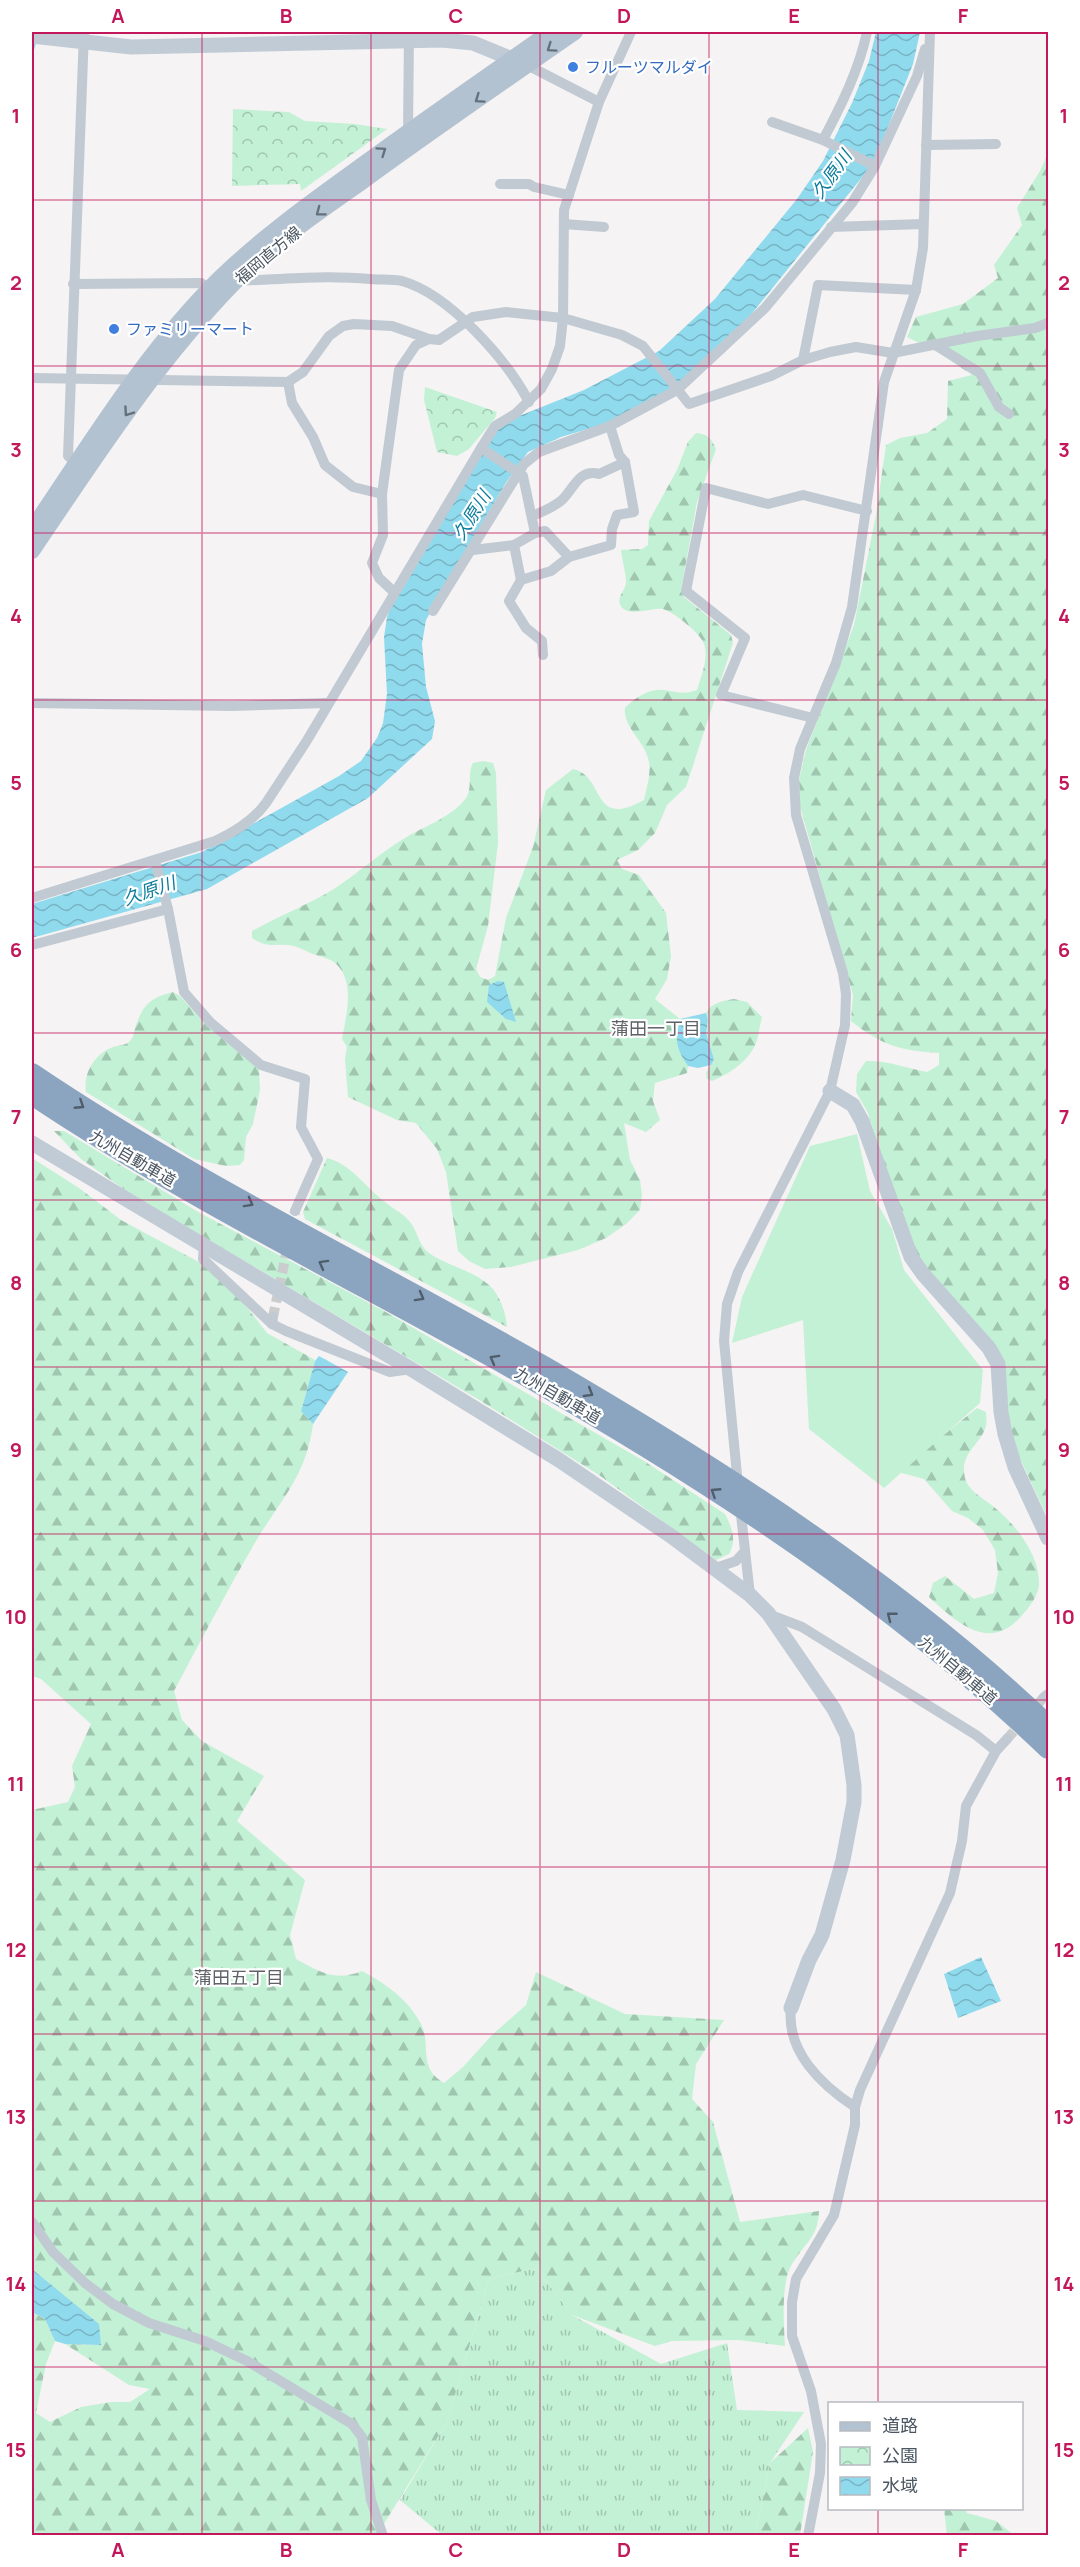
<svg xmlns="http://www.w3.org/2000/svg" width="1080" height="2567" viewBox="0 0 1080 2567" font-family="Manrope,'Noto Sans JP',sans-serif">
<style>
.grass{fill:url(#grass-tufts)}
.forest{fill:url(#forest-firs)}
.park{fill:url(#park-crowns)}
.pitch{fill:#c3f1d5}
.water{fill:url(#water-waves)}
.lines{fill:none;stroke-linecap:round;stroke-linejoin:round}
.stream{stroke:#90daee;stroke-width:3}
.street-tunnel{stroke:#caccce;stroke-width:10;stroke-dasharray:10 5;stroke-linecap:butt}
.street{stroke:#c1cad2;stroke-width:10}
.secondary{stroke:#c1cbd6;stroke-width:15}
.primary{stroke:#b3c2d1;stroke-width:16}
.highway{stroke:#8ba5c1;stroke-width:20}
.oneway{stroke:#64717d}
.oneway2{stroke:#505e6b}
.grid{fill:none;stroke:#c2185b;stroke-width:1.5;stroke-opacity:0.55}
.shop-dot{fill:#3f7fe0;stroke:#fff;stroke-width:2}
.labels{text-anchor:middle;dominant-baseline:central;stroke-width:4.5;stroke-linejoin:round;paint-order:stroke}
.shop-label{font-size:16px;fill:#366cbe;stroke:#fff;text-anchor:start}
.street-label{font-size:16px;fill:#4a5661;stroke:#fff}
.water-label{font-size:18px;font-style:italic;fill:#0c7c9b;stroke:#fff}
.neighbourhood-label{font-size:18px;fill:#5f6368;stroke:#fff}
.neatline{fill:none;stroke:#c2185b;stroke-width:2}
.grid-label{font-size:20px;text-anchor:middle;font-weight:bold;fill:#c2185b}
</style>
<defs>
<pattern id="grass-tufts" width="24" height="20" patternUnits="userSpaceOnUse" patternTransform="scale(1.5)"><rect width="24" height="20" fill="#c3f1d5"/><path d="M3 7l-1-3M5 7V3M7 7l1-3M15 17l-1-3M17 17v-4M19 17l1-3" fill="none" stroke="#a0c6b0"/></pattern>
<pattern id="forest-firs" width="22" height="20" patternUnits="userSpaceOnUse" patternTransform="scale(1.5)"><rect width="22" height="20" fill="#c3f1d5"/><path d="M5 1l3.5 6h-7zM16 11l3.5 6h-7z" fill="#a0c6b0"/></pattern>
<pattern id="park-crowns" width="20" height="18" patternUnits="userSpaceOnUse" patternTransform="scale(1.5)"><rect width="20" height="18" fill="#c3f1d5"/><path d="M2 6a3 3 0 1 1 6 0M12 15a3 3 0 1 1 6 0" fill="none" stroke="#a0c6b0"/></pattern>
<pattern id="water-waves" width="16" height="10" patternUnits="userSpaceOnUse" patternTransform="scale(1.5)"><rect width="16" height="10" fill="#90daee"/><path d="M0 5q4-4 8 0t8 0" fill="none" stroke="#78b4c4"/></pattern>
</defs>
<rect width="100%" height="100%" fill="#f5f3f3"/>
<polygon class="grass" points="536,2268 572,2315 661,2364 727,2343 737,2410 804,2412 770,2463 755,2535 442,2535 400,2500 447,2422 489,2279"/>
<g class="forest">
<path d="M1048 153V1519L1017 1452 1010 1428 1005 1377 921 1268 881 1159 868 1113 856 1092 857 1074 866 1061C887 1060 906 1068 927 1072L939 1065V1053C901 1051 881 1045 851 1021L853 995 800 806 799 780 806 750 854 625 876 515 886 445 900 438 927 433 947 419 948 381 972 375 939 353 907 337 916 317 963 304 998 278 994 265 1022 225 1017 208 1040 171Z"/>
<path d="M696 433C708 434 711 438 716 449L697 502 681 590 684 597 731 635 733 643 686 787 667 805 655 833 638 850 617 860 622 869 639 875 666 913 671 956 667 979 655 999 680 1019C675 1041 675 1047 688 1066L687 1073 655 1083 653 1101 660 1120 646 1132 624 1123 630 1160 640 1180 642 1195 640 1210 626 1224 606 1238 578 1250 511 1267 485 1269 469 1261 458 1251 446 1172 437 1149 416 1123 397 1120 348 1097 345 1059 347 1047 342 1039C346 1017 356 980 335 963 329 958 321 957 313 954 305 951 296 945 287 945 271 944 268 948 252 938V931C279 916 307 905 334 889 358 873 380 853 405 838 425 826 452 817 466 798 473 787 467 773 473 763L483 761 493 763 496 773 498 843 488 926 476 969 480 977 488 980 495 976 506 918 533 847 546 790 573 769C606 776 590 830 644 800 647 786 652 771 648 758 643 739 623 727 625 708 634 698 650 688 664 690 678 692 684 695 697 690 701 677 709 658 704 644 701 634 674 612 663 609 652 607 625 619 620 604 617 596 626 590 626 582 626 572 622 561 621 550L642 549 648 545 649 521 677 470 688 442Z"/>
<path d="M173 992 180 996 207 1026 259 1068 260 1090 253 1124 246 1137 244 1160 240 1165 226 1166 194 1159 86 1092C83 1074 94 1054 113 1047 119 1045 125 1046 130 1041 133 1038 134 1033 135 1028 143 1005 149 998 173 992Z"/>
<path d="M734 999 747 1002 762 1017C760 1024 759 1033 757 1040 751 1060 729 1074 712 1081L707 1079 706 1073 714 1059 706 1032 708 1020 706 1013C712 1002 723 1001 734 999Z"/>
<path d="M54 1131H64L200 1213 384 1311 644 1461 725 1514C732 1528 737 1540 729 1554L716 1560 599 1475 481 1401 128 1192 81 1159Z"/>
<path d="M32 1158 79 1188 121 1220 221 1274 267 1333 315 1360 301 1411 313 1424C306 1478 279 1501 253 1546 226 1593 200 1642 174 1691L182 1720 202 1741 264 1776 237 1821 305 1880 290 1935 296 1959C320 1972 335 1982 362 1971 386 1984 408 1999 421 2024 432 2047 417 2067 444 2083L463 2067 492 2035 526 2005 536 1972 625 2014 724 2020 696 2064 692 2099 713 2122 740 2222 819 2211C818 2240 802 2244 790 2268 781 2287 784 2325 785 2346L739 2340 672 2341 655 2346 572 2315 536 2268 489 2279 447 2422 377 2535H32V2312L45 2319 55 2341 46 2364 36 2413 50 2422 81 2407 111 2402H130L150 2389 129 2385 65 2344 101 2345 61 2294 32 2269V1810L68 1802 75 1787 72 1766 91 1724 41 1679 32 1676Z"/>
<path d="M327 1158C351 1164 366 1188 385 1202 393 1209 403 1213 410 1222 418 1231 418 1245 429 1253 447 1266 472 1270 489 1285 500 1295 506 1313 507 1327L305 1219 303 1212Z"/>
<path d="M977 1408 986 1412C986 1416 987 1422 986 1426 982 1442 963 1452 964 1470 964 1490 981 1496 994 1507 1016 1525 1040 1555 1039 1585 1038 1595 1031 1605 1024 1613 991 1654 958 1624 929 1597L933 1583 945 1576 974 1599 994 1593 998 1573 995 1550 983 1530 968 1518 952 1511 924 1479 898 1472Z"/>
<polygon points="808,2428 813,2452 800,2535 755,2535 770,2463"/>
<polygon points="944,2509 965,2509 967,2513 996,2521 1014,2535 947,2535"/>
</g>
<g class="park">
<polygon points="233,109 289,112 305,121 355,124 387,129 301,191 300,184 232,186"/>
<polygon points="425,387 497,412 495,418 469,449 457,456 437,452 424,400"/>
</g>
<polygon class="pitch" points="857,1134 870,1191 892,1229 904,1270 983,1370 980,1403 884,1488 809,1429 803,1320 732,1343 742,1297 810,1146"/>
<g class="water">
<polygon points="876,32 920,32 913,64 877,155 868,170 745,322 686,378 643,407 598,426 561,437 528,452 507,481 426,620 422,644 426,687 435,721 432,739 368,798 207,889 32,938 32,904 202,852 339,776 361,761 377,738 383,723 387,694 384,637 387,617 393,601 494,433 507,421 584,390 659,351 715,299 797,199 823,161 852,103 869,61"/>
<polygon points="498,981 504,982 516,1022 506,1019 487,1002 489,985"/>
<path d="M706 1013 708 1020 706 1033 714 1059 711 1065 698 1068 688 1066C675 1047 675 1041 680 1019Z"/>
<polygon points="319,1356 348,1372 313,1424 301,1411 315,1361"/>
<polygon points="981,1957 1001,2001 958,2018 944,1974"/>
<polygon points="32,2269 99,2324 101,2345 65,2344 55,2341 45,2319 32,2312"/>
</g>
<g class="lines">
<polyline class="stream" points="32,51 35,42"/>
<g class="street-tunnel">
<polyline points="273,1317 295,1211"/>
<polyline points="1007,1739 1044,1697"/>
</g>
<g class="street">
<polyline points="527,65 599,102"/>
<path d="M772 122 823 140C841 106 859 70 867 32"/>
<polyline points="408,133 409,32"/>
<polyline points="823,140 875,166"/>
<polyline points="926,145 996,144"/>
<polyline points="500,184 529,184 534,187 569,195"/>
<polyline points="564,224 604,227"/>
<polyline points="831,227 923,224"/>
<path d="M237 281C281 279 325 275 370 279 380 280 392 279 402 281 449 294 507 360 529 402"/>
<polyline points="73,284 201,283 210,289"/>
<polyline points="934,344 980,373 999,407 1009,414"/>
<polyline points="803,360 818,285 916,290"/>
<polyline points="32,378 288,382 303,372 329,336 343,326 354,324 392,326 429,339 439,340 473,317 506,312 563,318 622,335 643,346 689,404 771,376 803,360 830,352 856,347 893,353 977,336 1035,328 1048,323"/>
<polyline points="288,382 292,403 313,437 325,465 353,487 382,494"/>
<polyline points="481,448 523,476 535,533 545,531 569,557 611,545 612,529 617,515 634,512 625,462 619,455 610,426"/>
<polyline points="77,463 68,456 84,32"/>
<path d="M532 516C542 512 554 507 562 500 573 490 579 468 599 474L625 462"/>
<polyline points="514,545 521,580 551,571 569,557"/>
<polyline points="473,550 514,545 535,533"/>
<polyline points="521,580 509,601 526,628 542,641 543,655"/>
<polyline points="394,592 379,578 372,563 383,535 382,494 399,370 416,345 429,339"/>
<polyline points="433,611 524,464 539,452 610,426 677,390 765,308 852,203 875,166 917,76 925,49"/>
<polyline points="32,703 232,706 327,703"/>
<polyline points="813,718 721,695 745,638 686,591 706,488 768,504 803,495 867,511"/>
<polyline points="155,861 168,909 184,992 210,1022 261,1065 305,1079 301,1127 318,1159 295,1211"/>
<path d="M32 898 215 841C235 832 253 821 266 803L306 742 481 448 495 426 515 414 541 389 552 369 560 346 563 318 564 210 599 102 631 32"/>
<polyline points="32,945 168,909"/>
<polyline points="204,1245 203,1259 272,1324"/>
<polyline points="273,1317 272,1324 286,1331 390,1372 411,1369"/>
<polyline points="738,1485 724,1341 727,1304 738,1272 830,1091 845,1025 846,994 843,973 796,815 794,778 800,749 836,663 852,607 884,382 916,290 923,248 930,32"/>
<polyline points="740,1506 750,1595"/>
<polyline points="713,1569 736,1561 745,1551"/>
<polyline points="768,1614 802,1627 976,1735 996,1751"/>
<polyline points="1044,1697 1048,1694"/>
<path d="M791 2008C786 2051 821 2085 855 2107"/>
<polyline points="32,2222 53,2252 85,2283 113,2304 149,2323 205,2341 247,2361 352,2424 362,2437 371,2500 383,2536"/>
<polyline points="808,2536 820,2473 821,2444 811,2391 792,2336 792,2302 796,2279 834,2215 855,2125 855,2107 860,2090 950,1893 962,1841 966,1806 996,1751 1007,1739"/>
</g>
<g class="secondary">
<polyline points="32,36 131,47 442,40 473,43 522,63"/>
<polyline points="830,1091 853,1105 862,1121 911,1257 923,1274 989,1348 998,1364 1001,1412 1005,1434 1015,1467 1048,1538"/>
<polyline points="32,1143 411,1369 559,1460 671,1536 750,1595 768,1613 834,1709 847,1735 854,1785 854,1802 843,1860 822,1935 809,1960 791,2008"/>
</g>
<g class="primary">
<path d="M32 529C90 444 145 352 219 279 260 239 307 205 354 171 418 124 485 78 550 32"/>
<path d="M32 551C95 458 156 363 234 283 271 245 316 214 359 184 430 132 503 82 575 32"/>
</g>
<g class="highway">
<path d="M32 1073C195 1183 373 1268 544 1366 720 1468 900 1584 1048 1725"/>
<path d="M32 1095C192 1202 367 1286 534 1381 716 1485 896 1604 1048 1749"/>
</g>
</g>
<defs><path id="oneway-chevron" d="M-2-3.5L2.5 0L-2 3.5" fill="none" stroke-width="1.6" stroke-linecap="round" stroke-linejoin="round" transform="scale(1.5)"/></defs>
<g class="oneway">
<use href="#oneway-chevron" transform="translate(551 48) rotate(145)"/>
<use href="#oneway-chevron" transform="translate(479 99) rotate(145)"/>
<use href="#oneway-chevron" transform="translate(382 151) rotate(-35)"/>
<use href="#oneway-chevron" transform="translate(320 212) rotate(143)"/>
<use href="#oneway-chevron" transform="translate(128 412) rotate(125)"/>
</g>
<g class="oneway2">
<use href="#oneway-chevron" transform="translate(80 1105) rotate(33)"/>
<use href="#oneway-chevron" transform="translate(249 1203) rotate(29)"/>
<use href="#oneway-chevron" transform="translate(323 1264) rotate(-151)"/>
<use href="#oneway-chevron" transform="translate(420 1297) rotate(29)"/>
<use href="#oneway-chevron" transform="translate(494 1359) rotate(-151)"/>
<use href="#oneway-chevron" transform="translate(589 1393) rotate(31)"/>
<use href="#oneway-chevron" transform="translate(715 1492) rotate(-147)"/>
<use href="#oneway-chevron" transform="translate(891 1616) rotate(-142)"/>
</g>
<path class="grid" d="M202 32V2536M371 32V2536M540 32V2536M709 32V2536M878 32V2404M32 200H1048M32 366H1048M32 533H1048M32 700H1048M32 867H1048M32 1033H1048M32 1200H1048M32 1367H1048M32 1534H1048M32 1700H1048M32 1867H1048M32 2034H1048M32 2201H1048M32 2367H1048M878 2508V2536"/>
<g class="shop-dot">
<circle cx="573" cy="67" r="6"/>
<circle cx="114" cy="329" r="6"/>
</g>
<g class="labels">
<g class="shop-label">
<text x="585" y="67">フルーツマルダイ</text>
<text x="126" y="329">ファミリーマート</text>
</g>
<g class="street-label">
<text transform="translate(268 255) rotate(-40)">福岡直方線</text>
<text transform="translate(133 1158) rotate(30)">九州自動車道</text>
<text transform="translate(558 1395) rotate(30)">九州自動車道</text>
<text transform="translate(958 1670) rotate(40)">九州自動車道</text>
</g>
<g class="water-label">
<text transform="translate(831 174) rotate(-54)">久原川</text>
<text transform="translate(471 515) rotate(-58)">久原川</text>
<text transform="translate(149 890) rotate(-19)">久原川</text>
</g>
<g class="neighbourhood-label">
<text x="656" y="1028">蒲田一丁目</text>
<text x="239" y="1977">蒲田五丁目</text>
</g>
</g>
<rect width="1080" height="2567" fill="none" stroke="#ffffff" stroke-width="66"/>
<rect x="828" y="2402" width="195" height="108" fill="#ffffff" stroke="#b7bbc0" stroke-width="1.5"/>
<rect x="840" y="2422" width="30" height="9" fill="#b3c2d1" stroke="#b7bbc0" stroke-width="1.5"/>
<text x="882" y="2432" font-size="18" fill="#4a5661">道路</text>
<rect x="840" y="2447" width="30" height="18" fill="url(#park-crowns)" stroke="#b7bbc0" stroke-width="1.5"/>
<text x="882" y="2462" font-size="18" fill="#4a5661">公園</text>
<rect x="840" y="2477" width="30" height="18" fill="url(#water-waves)" stroke="#b7bbc0" stroke-width="1.5"/>
<text x="882" y="2492" font-size="18" fill="#4a5661">水域</text>
<rect x="33" y="33" width="1014" height="2501" class="neatline"/>
<g class="grid-label">
<text x="118" y="23">A</text>
<text x="286" y="23">B</text>
<text x="456" y="23">C</text>
<text x="624" y="23">D</text>
<text x="794" y="23">E</text>
<text x="963" y="23">F</text>
<text x="16" y="123">1</text>
<text x="1064" y="123">1</text>
<text x="16" y="290">2</text>
<text x="1064" y="290">2</text>
<text x="16" y="457">3</text>
<text x="1064" y="457">3</text>
<text x="16" y="623">4</text>
<text x="1064" y="623">4</text>
<text x="16" y="790">5</text>
<text x="1064" y="790">5</text>
<text x="16" y="957">6</text>
<text x="1064" y="957">6</text>
<text x="16" y="1124">7</text>
<text x="1064" y="1124">7</text>
<text x="16" y="1290">8</text>
<text x="1064" y="1290">8</text>
<text x="16" y="1457">9</text>
<text x="1064" y="1457">9</text>
<text x="16" y="1624">10</text>
<text x="1064" y="1624">10</text>
<text x="16" y="1791">11</text>
<text x="1064" y="1791">11</text>
<text x="16" y="1957">12</text>
<text x="1064" y="1957">12</text>
<text x="16" y="2124">13</text>
<text x="1064" y="2124">13</text>
<text x="16" y="2291">14</text>
<text x="1064" y="2291">14</text>
<text x="16" y="2457">15</text>
<text x="1064" y="2457">15</text>
<text x="118" y="2557">A</text>
<text x="286" y="2557">B</text>
<text x="456" y="2557">C</text>
<text x="624" y="2557">D</text>
<text x="794" y="2557">E</text>
<text x="963" y="2557">F</text>
</g>
</svg>
